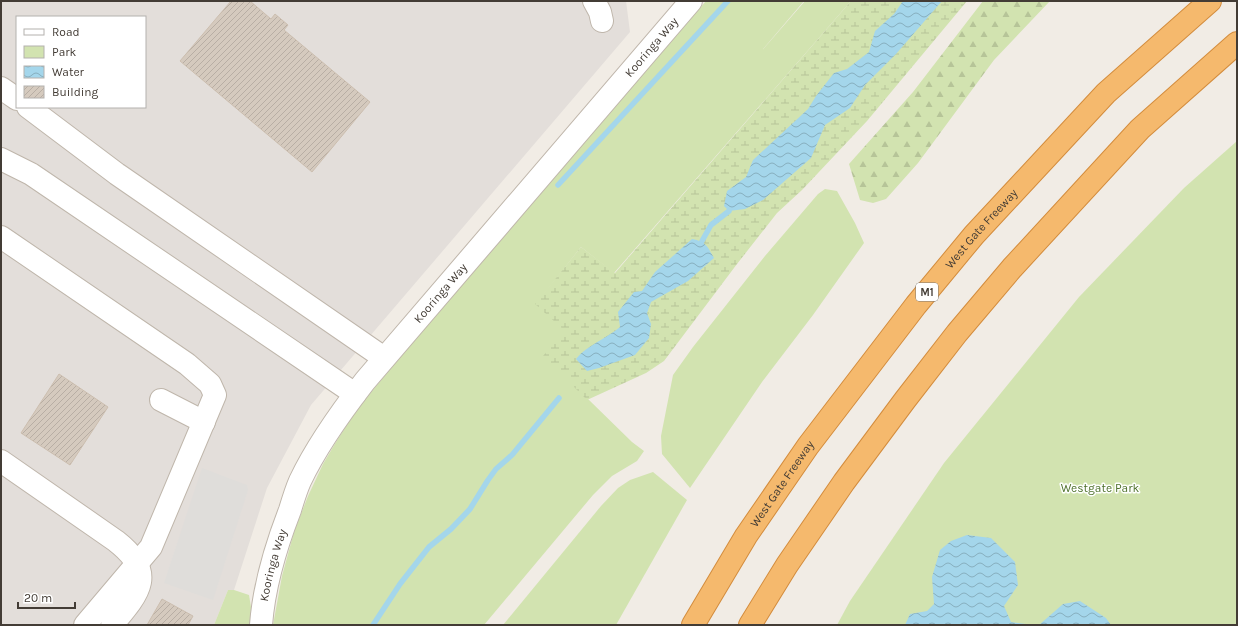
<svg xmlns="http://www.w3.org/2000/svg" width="1238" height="626" viewBox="0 0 1238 626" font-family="Karla,sans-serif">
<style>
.industrial{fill:#e3deda;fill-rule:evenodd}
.green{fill:#d2e3b0}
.forest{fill:url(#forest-firs)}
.wetland{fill:url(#wetland-marsh)}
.parking{fill:#dfddda}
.water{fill:url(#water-waves)}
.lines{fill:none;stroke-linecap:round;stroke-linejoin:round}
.stream{stroke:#a4d6eb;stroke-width:5.5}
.building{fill:url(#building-hatch);stroke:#ccbeaf}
.minor-casing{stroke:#bfb6ab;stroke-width:24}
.highway-casing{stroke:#d38c3d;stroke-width:24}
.minor{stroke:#fff;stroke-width:22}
.highway{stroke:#f5b96d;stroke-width:22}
.labels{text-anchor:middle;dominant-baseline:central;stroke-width:3;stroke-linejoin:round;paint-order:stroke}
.shield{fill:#fff;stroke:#7b7672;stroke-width:1}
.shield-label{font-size:11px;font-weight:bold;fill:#433c35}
.street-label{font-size:12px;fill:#433c35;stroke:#fff}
.park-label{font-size:12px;fill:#4e712c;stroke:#fff}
</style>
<defs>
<pattern id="forest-firs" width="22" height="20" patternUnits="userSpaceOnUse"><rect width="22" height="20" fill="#d2e3b0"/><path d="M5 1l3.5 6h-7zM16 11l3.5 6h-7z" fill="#b6c498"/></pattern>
<pattern id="wetland-marsh" width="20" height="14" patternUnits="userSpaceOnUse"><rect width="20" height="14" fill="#d2e3b0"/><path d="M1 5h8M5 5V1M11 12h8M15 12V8" fill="none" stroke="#b6c498"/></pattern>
<pattern id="water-waves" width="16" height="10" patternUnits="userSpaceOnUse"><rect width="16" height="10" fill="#a4d6eb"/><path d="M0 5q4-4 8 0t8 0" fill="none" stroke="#87afbf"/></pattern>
<pattern id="building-hatch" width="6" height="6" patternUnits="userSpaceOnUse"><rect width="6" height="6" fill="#d5cabe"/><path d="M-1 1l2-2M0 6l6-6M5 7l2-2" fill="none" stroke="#b8aea4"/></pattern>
</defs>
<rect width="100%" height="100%" fill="#f1ece5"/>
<path class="industrial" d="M1 1H626L630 32 311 405 267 488 234 590H228L214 625H1ZM17 17H145V107H17Z"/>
<g class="green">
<polygon points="706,1 804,1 758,55 805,1 851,1 614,273 581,247 536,304 566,331 544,356 632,442 644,451 637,461 612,476 593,495 484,625 273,625 282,576 294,532 308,496 323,464 336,442 357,409 418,336"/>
<polygon points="1237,141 1237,625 837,625 850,601 944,463 1079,297 1184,188"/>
<polygon points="825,189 837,191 855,223 864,243 813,315 762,382 690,488 662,454 661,436 673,375 693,347 765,256 818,194"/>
<polygon points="653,472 687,500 616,625 503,625 601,506 618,488 630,480"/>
<polygon points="228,590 234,590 249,595 251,607 250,625 214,625"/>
</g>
<polygon class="forest" points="983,1 1050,1 994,60 918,163 886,199 873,203 860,200 849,164 913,92"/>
<polygon class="wetland" points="851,1 967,1 867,121 802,190 777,213 737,264 664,361 646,373 587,400 543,356 565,331 535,304 581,247 615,273"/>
<polygon class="parking" points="202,468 247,485 248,490 213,600 164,583"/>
<g class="water">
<polygon points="903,1 942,1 896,54 865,85 850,108 825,125 811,158 763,200 745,209 729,211 724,206 727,191 746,177 753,160 808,109 816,96 834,73 847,69 869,52 875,31 894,14"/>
<path d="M692 239C707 242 707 246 714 258L688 281 651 302 647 313 651 324 649 338 635 355 599 368 587 371 576 359C587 345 606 339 620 327L618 312 634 292 642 291 655 272Z"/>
<polygon points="967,535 991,538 1015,562 1018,585 1004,606 1011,622 1034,625 905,625 910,614 927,611 934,604 932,577 940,550 951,541"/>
<polygon points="1080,601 1106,618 1111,625 1039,625 1063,604"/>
</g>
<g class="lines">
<g class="stream">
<polyline points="558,185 728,1"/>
<polyline points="702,241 711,225 729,211"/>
<polyline points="373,625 400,584 429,547 451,529 470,509 488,480 496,469 512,455 559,398"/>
</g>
</g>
<g class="building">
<polygon points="231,1 250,1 271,19 275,14 288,25 284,30 370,102 312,172 180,61"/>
<polygon points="59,374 108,407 70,465 21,433"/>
<polygon points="162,599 193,616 188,625 147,625"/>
</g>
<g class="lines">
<defs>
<g id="minor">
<polyline points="594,1 600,12 602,21"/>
<polyline points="1,88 17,99"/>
<polyline points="28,107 117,174 384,358"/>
<polyline points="1,159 31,174 355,394"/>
<polyline points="1,237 187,364 210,384 215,395 151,547 85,625"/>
<polyline points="161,400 204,422"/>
<path d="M1 461 116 541C157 573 140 592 112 625"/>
<path id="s1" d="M261 625C264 586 276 546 290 510 293 500 296 490 300 481 317 445 341 412 365 381L691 1"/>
</g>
<g id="highway">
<path id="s2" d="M693 625 746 536 808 446 916 305 974 235 1106 93 1210 1"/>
<polyline points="750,625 787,565 844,482 905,400 957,333 1012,268 1140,129 1237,43"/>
</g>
</defs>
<use href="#minor" class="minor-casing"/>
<use href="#highway" class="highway-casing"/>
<use href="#minor" class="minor"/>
<use href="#highway" class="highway"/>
</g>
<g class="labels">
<rect class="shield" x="916" y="283" width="22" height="18" rx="3"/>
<g class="shield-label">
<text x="927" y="292">M1</text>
</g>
<g class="street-label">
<text stroke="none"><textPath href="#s1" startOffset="709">Kooringa Way</textPath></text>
<text stroke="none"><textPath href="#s2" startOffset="491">West Gate Freeway</textPath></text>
<text stroke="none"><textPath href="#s1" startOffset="385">Kooringa Way</textPath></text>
<text stroke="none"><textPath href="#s2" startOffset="167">West Gate Freeway</textPath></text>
<text stroke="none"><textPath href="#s1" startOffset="61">Kooringa Way</textPath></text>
</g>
<g class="park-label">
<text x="1100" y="488">Westgate Park</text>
</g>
</g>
<rect width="1238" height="626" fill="none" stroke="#433c35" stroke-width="4"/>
<rect x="16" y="16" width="130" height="92" fill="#ffffff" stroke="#b4b1ae"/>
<rect x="24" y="29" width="20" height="6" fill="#ffffff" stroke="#b4b1ae"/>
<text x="52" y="36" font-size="12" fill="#433c35">Road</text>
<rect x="24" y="46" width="20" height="12" fill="#d2e3b0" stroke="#b4b1ae"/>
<text x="52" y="56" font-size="12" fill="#433c35">Park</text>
<rect x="24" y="66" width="20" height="12" fill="url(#water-waves)" stroke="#b4b1ae"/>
<text x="52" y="76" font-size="12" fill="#433c35">Water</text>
<rect x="24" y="86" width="20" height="12" fill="url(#building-hatch)" stroke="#b4b1ae"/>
<text x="52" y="96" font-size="12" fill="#433c35">Building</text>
<path d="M18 602v6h57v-6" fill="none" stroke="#433c35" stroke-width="2"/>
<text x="24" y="602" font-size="12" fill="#433c35" stroke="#ffffff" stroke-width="3" paint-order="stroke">20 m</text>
</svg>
